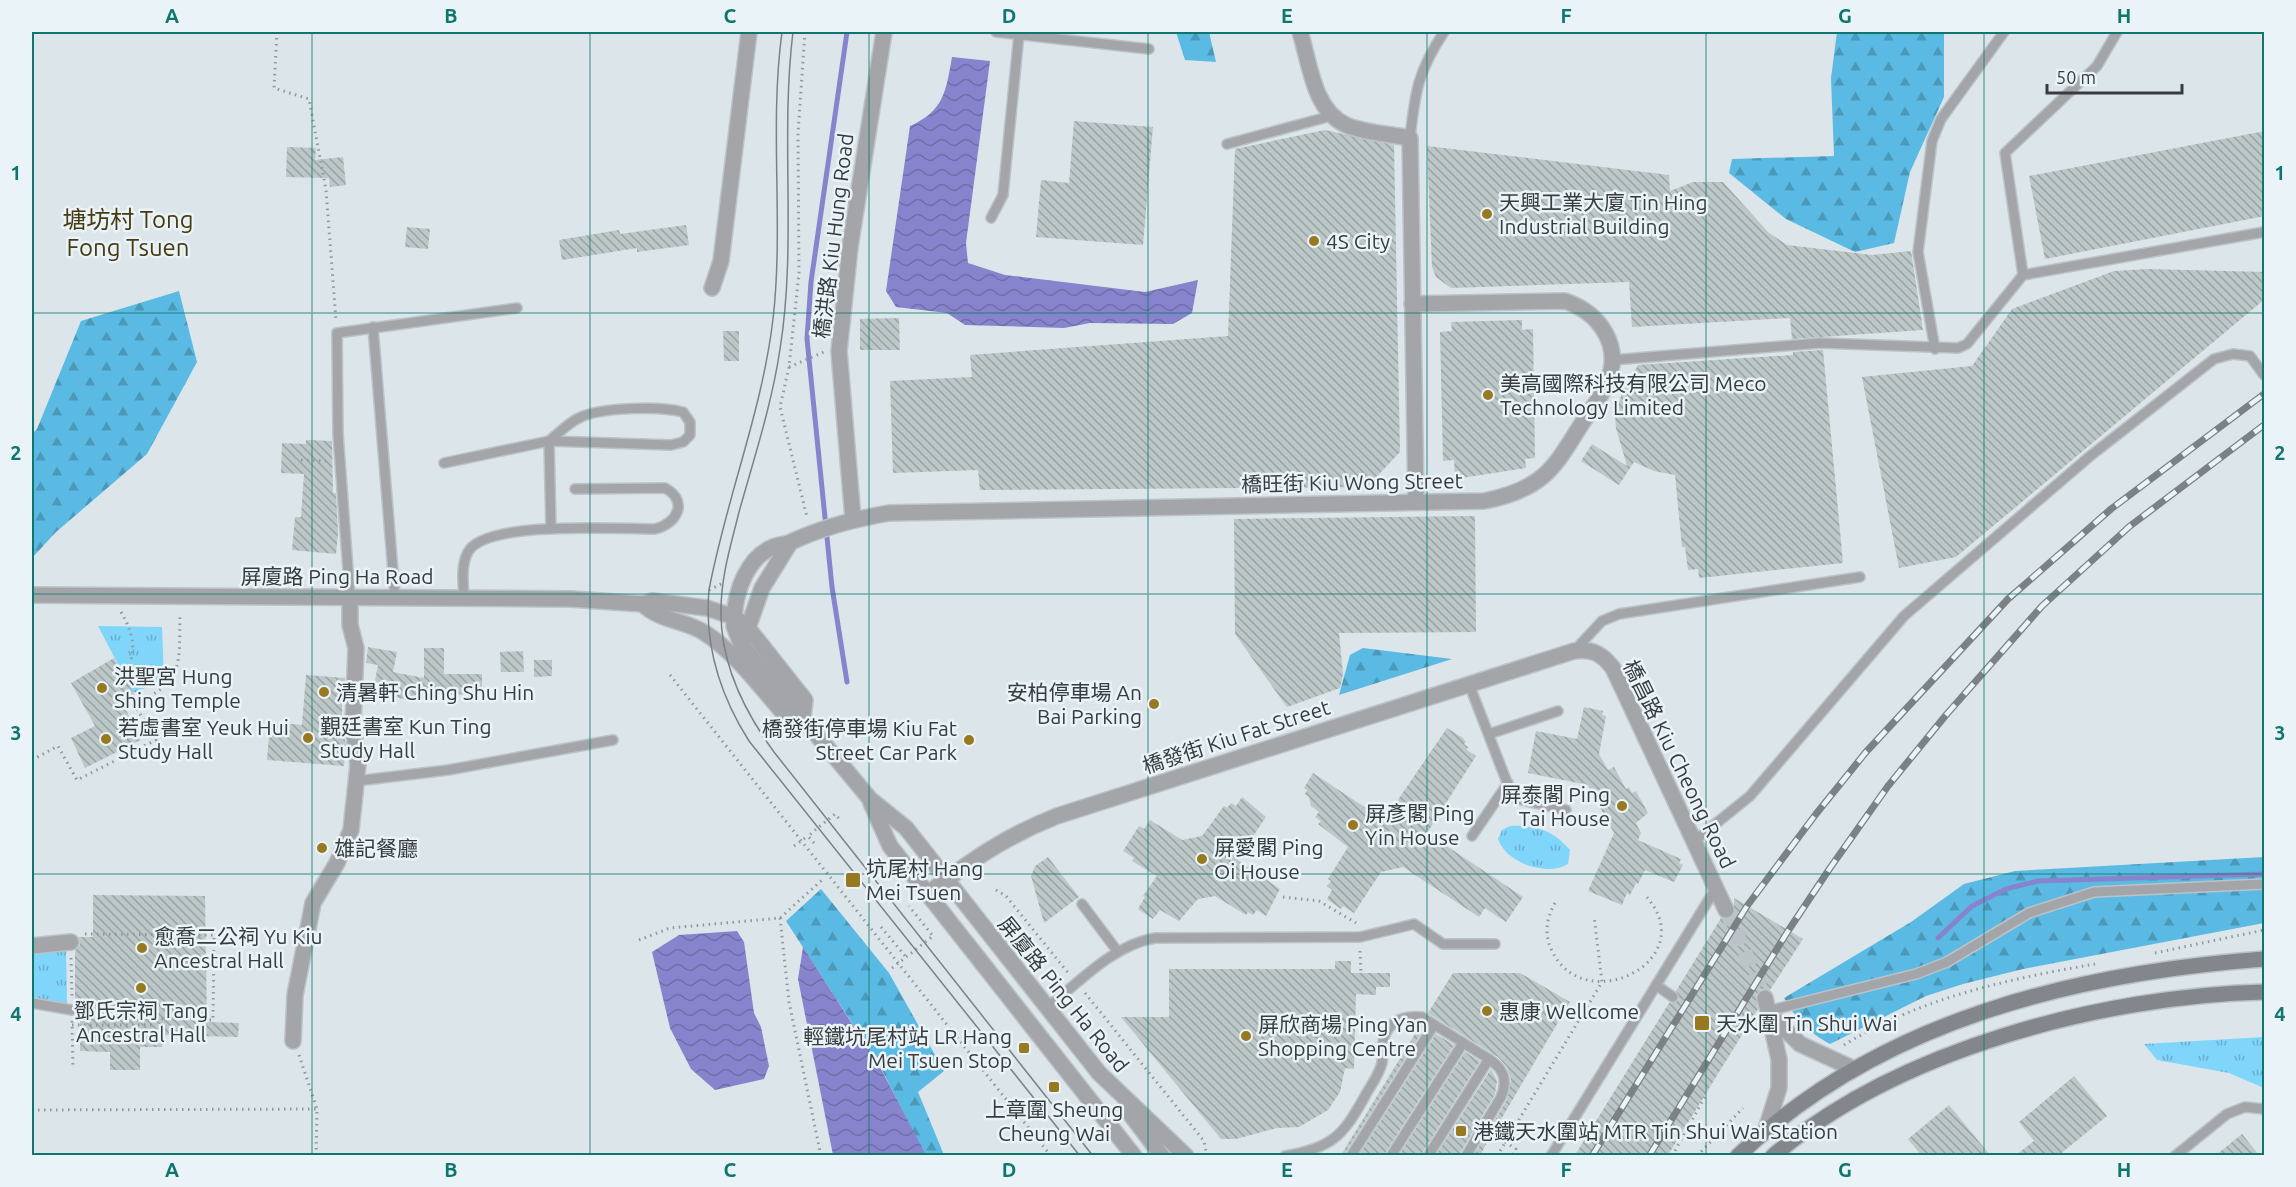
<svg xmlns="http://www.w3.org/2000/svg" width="2296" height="1187" viewBox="0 0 2296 1187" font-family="Ubuntu,'Noto Sans TC',sans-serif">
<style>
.forest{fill:url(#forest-firs)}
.park{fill:url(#park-tufts)}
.water{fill:url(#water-waves)}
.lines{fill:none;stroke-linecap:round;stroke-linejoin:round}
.stream{stroke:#8784cd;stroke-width:5}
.building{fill:url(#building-back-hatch)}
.minor-tunnel{stroke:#bbc3c8;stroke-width:15;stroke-dasharray:15 8;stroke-linecap:butt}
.service-casing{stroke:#bbc3c8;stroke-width:12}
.minor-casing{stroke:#bbc3c8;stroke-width:18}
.tertiary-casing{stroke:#bbc3c8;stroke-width:18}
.secondary-casing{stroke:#bbc3c8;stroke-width:18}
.path{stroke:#91989c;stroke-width:3;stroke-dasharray:1.5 4.5;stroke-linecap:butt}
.service{stroke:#a3a5a9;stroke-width:9}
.minor{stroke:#a3a5a9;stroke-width:15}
.tertiary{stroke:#a3a5a9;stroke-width:15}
.secondary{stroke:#83878c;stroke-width:15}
.tram{stroke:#7b8184;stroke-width:1.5}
.rail-casing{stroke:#7b8184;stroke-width:7}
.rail{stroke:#e9f3f8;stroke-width:4.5;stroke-dasharray:14;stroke-linecap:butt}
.grid{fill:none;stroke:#0f766e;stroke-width:1.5;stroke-opacity:0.55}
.poi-dot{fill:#967921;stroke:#e9f3f8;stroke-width:2}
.labels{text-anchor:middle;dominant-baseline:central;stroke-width:5;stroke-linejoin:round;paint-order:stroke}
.poi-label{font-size:21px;fill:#383c3e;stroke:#e9f3f8;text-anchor:start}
.street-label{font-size:21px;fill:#383c3e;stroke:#e9f3f8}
.quarter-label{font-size:24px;fill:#483a11;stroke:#e9f3f8}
.neatline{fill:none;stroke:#0f766e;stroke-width:2}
.grid-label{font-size:20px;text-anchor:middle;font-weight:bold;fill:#0f766e}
</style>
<defs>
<pattern id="forest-firs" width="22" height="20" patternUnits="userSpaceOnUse" patternTransform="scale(1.5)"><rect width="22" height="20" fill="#5abae3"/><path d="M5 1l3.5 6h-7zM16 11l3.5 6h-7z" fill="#4b98b9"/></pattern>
<pattern id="park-tufts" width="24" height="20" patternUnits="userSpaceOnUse" patternTransform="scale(1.5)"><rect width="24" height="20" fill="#80d5fb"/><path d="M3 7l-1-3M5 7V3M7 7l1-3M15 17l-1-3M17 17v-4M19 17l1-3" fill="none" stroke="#6aaecd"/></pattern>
<pattern id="water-waves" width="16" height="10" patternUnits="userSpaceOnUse" patternTransform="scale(1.5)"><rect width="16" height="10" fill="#8784cd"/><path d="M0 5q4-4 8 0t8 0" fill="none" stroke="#6f6da8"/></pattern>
<pattern id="building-back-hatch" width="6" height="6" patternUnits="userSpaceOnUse" patternTransform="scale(1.5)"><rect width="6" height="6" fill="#bcc7c8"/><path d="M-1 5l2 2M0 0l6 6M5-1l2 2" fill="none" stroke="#9aa3a4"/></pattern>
</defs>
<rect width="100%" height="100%" fill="#dce5ea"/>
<g class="forest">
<polygon points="1176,32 1209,32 1216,62 1185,60"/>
<polygon points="1837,32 1944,32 1944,97 1910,172 1894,243 1855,252 1786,219 1729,173 1732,159 1834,156 1831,78"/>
<polygon points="179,291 197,362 147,454 56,532 32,558 32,434 37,429 81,321"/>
<polygon points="1363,648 1452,659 1339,695 1350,655"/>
<path d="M2264 857V923L2023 969 1963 984 1926 996 1830 1044C1808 1032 1796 1019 1784 998L1911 922 1964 884 2015 871Z"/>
<polygon points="821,889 889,973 944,1071 918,1092 944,1155 925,1155 881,1068 786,921"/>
</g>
<g class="park">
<polygon points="98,626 162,627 164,680 133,693"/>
<path d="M1510 826C1535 824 1554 831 1570 850L1568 864C1547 877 1506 863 1498 839L1502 830Z"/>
<polygon points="66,947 67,1004 32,999 32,952"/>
<polygon points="2264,1037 2264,1088 2229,1073 2157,1060 2144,1044"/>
</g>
<g class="water">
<path d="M952 57 990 61 966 243 968 263 1005 275 1145 292 1198 280 1192 313 1173 324 1090 323 1064 328 965 325 947 313 896 307 886 291 910 126C944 111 946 91 952 57Z"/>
<polygon points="737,931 744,942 754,1013 761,1027 769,1066 764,1079 715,1090 691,1069 670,1028 652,952 679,935"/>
<polygon points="803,947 881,1069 926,1155 833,1155 798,979"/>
</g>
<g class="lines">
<g class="stream">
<polyline points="847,32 811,282 807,339 832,587 847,682"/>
<polyline points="1938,938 1972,906 2006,889 2038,881 2264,874"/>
</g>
</g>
<g class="building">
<polygon points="1074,121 1153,127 1143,245 1036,237 1041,180 1069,183"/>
<polygon points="1325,130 1394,145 1400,452 1367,487 980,490 978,470 893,473 890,381 972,377 970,355 1228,336 1235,149"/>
<polygon points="2265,131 2265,216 2045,259 2029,176"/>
<polygon points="1427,146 1669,175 1670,191 1693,182 1723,182 1769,233 1787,245 1872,255 1911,251 1923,330 1792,339 1790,318 1632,327 1629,282 1451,288 1436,277 1432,267"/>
<polygon points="287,147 316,148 315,160 343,157 346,185 330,187 329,178 286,177"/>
<polygon points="686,225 689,245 637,252 637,248 562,260 559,240 619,230 620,234"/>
<polygon points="407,227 430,229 428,249 405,247"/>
<polygon points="2147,269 2265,272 2265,299 1956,557 1899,568 1862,377 1972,366 2012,309 2114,271"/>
<polygon points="899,318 900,350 860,350 860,319"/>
<polygon points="1522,320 1522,330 1533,329 1535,458 1525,459 1526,468 1455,479 1454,460 1443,461 1440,332 1452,331 1451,322"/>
<polygon points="723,331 739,331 739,361 724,361"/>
<polygon points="1823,350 1843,563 1699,578 1698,569 1688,570 1685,547 1682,547 1675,475 1654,471 1634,462 1619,485 1581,461 1592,444 1627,466 1616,428 1615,416 1622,393 1638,365 1793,355 1793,352"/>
<polygon points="306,440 332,441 333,493 336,493 338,533 336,554 292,550 295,517 301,517 304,474 281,473 282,443 306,444"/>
<polygon points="1475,516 1476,632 1339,633 1343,674 1340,688 1287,707 1235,634 1234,519"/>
<polygon points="368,647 397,652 393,672 424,678 424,648 444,648 444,674 482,674 482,694 436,695 436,700 408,700 373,692 378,665 366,663"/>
<polygon points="523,651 524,672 501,672 500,652"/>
<polygon points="114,658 136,698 123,704 141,740 85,768 71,738 95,726 71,683"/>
<polygon points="534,660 552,660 552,676 534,677"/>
<polygon points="306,675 345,678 342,706 342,728 346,745 344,766 267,760 270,722 302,725"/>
<polygon points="1584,707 1603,711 1602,715 1606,716 1599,754 1608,770 1614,767 1626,789 1629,787 1632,793 1636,791 1648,813 1636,823 1641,833 1638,840 1681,859 1679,863 1683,865 1674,882 1645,870 1638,884 1636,883 1630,895 1627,893 1622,905 1588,891 1614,833 1588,785 1528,773 1536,731 1577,739"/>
<polygon points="1447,728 1463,738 1466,742 1464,744 1468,747 1467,750 1476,756 1427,833 1523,897 1506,922 1485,908 1479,917 1403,867 1381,872 1354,913 1343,906 1341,909 1327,899 1332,890 1327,886 1331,881 1328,879 1348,847 1318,824 1321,821 1315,817 1319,812 1311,806 1309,797 1305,794 1307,790 1304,788 1313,773 1372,812 1393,807"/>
<polygon points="1242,797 1266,817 1237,860 1280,889 1266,916 1257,910 1253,915 1248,912 1246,915 1215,896 1198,899 1179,921 1160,910 1153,919 1138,909 1145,897 1143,896 1157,876 1132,861 1134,858 1123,851 1139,826 1144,829 1150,820 1182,840 1202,836 1224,806 1227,808 1231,803 1236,806"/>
<polygon points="1048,857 1079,897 1044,923 1031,876 1035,866"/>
<polygon points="93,895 205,896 207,1022 239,1023 238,1037 163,1035 162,1047 140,1047 140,1070 110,1070 110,1052 80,1051 80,1016 75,1016 79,1011 75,1004 75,951 80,945 79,937 93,937"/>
<polygon points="1734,898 1803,939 1770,990 1762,989 1756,995 1758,1009 1668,1155 1575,1155 1669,1003 1679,1000 1676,991 1721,918 1730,919 1734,915"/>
<polygon points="1335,961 1351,961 1351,973 1390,973 1390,987 1376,987 1376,995 1356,994 1354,1069 1345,1068 1340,1092 1328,1110 1299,1127 1277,1128 1236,1139 1221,1139 1121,1017 1169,1017 1169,969 1335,969"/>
<polygon points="1453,973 1520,973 1570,1002 1480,1155 1474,1155 1507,1100 1511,1079 1507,1067 1498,1057 1428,1013"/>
<polygon points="1421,1024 1425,1027 1344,1155 1341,1155"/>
<polygon points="1436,1034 1454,1045 1384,1155 1359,1155"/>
<polygon points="1465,1052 1480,1061 1421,1155 1399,1155"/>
<polygon points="1491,1069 1497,1081 1495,1094 1459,1155 1436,1155"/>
<polygon points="2074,1076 2107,1116 2059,1155 2016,1155 2034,1141 2019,1122"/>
<polygon points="1949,1105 1990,1155 1921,1155 1908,1139"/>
<polygon points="2242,1134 2259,1155 2216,1155"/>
</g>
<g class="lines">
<polyline class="minor-tunnel" points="1726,910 1765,998"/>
<defs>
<g id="service">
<polyline points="996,32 1149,49"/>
<path d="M1410 138C1415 92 1418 71 1444 32"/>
<polyline points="1227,144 1331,116"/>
<polyline points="991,218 1003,195 1019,34"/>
<polyline points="2023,275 2264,232"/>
<polyline points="373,327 395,596"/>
<polyline points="1935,349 1918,252 1932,141 1941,119 2004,32"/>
<polyline points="1612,360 1820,343 1958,348 1967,344 2023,275 2005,153 2097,66 2117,32"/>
<polyline points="549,441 551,529"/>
<path d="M444 463 549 441 671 445 683 442 690 435V422L683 412C660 406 600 407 579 418 568 423 558 434 549 441"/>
<polyline points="350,597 338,434 337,333 517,308"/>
<path d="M464 597C463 583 461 564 468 552 485 520 619 529 655 529 677 524 689 501 665 488L575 489"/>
<polyline points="1574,651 1602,621 1619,614 1860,577"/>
<polyline points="1469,684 1513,798 1566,810"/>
<polyline points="1489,734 1558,711"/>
<polyline points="356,781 448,770 613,740"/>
<polyline points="1472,836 1508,783"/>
<polyline points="1693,842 1750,796 1904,616 2089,457 2214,359 2233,354 2250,356 2264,375"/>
<polyline points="1082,904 1118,952"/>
<polyline points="1656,985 1673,997"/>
<polyline points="32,1003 72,1010"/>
<path d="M1047 1008C1079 982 1113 945 1155 938L1360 937 1414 924 1443 944H1495"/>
<polyline points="1768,1011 1916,974 1947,962 2029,913 2094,892 2264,884"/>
<path d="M1285 1156C1332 1148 1343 1136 1365 1096 1371 1085 1379 1075 1382 1063 1384 1050 1380 1039 1389 1028 1397 1017 1410 1016 1422 1017L1489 1059C1504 1069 1508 1080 1501 1097L1466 1156"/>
<polyline points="1351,1156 1434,1025"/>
<polyline points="1391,1156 1463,1043"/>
<polyline points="1428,1156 1489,1059"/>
<polyline points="1551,1156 1716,888"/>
<polyline points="2175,1156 2227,1114 2245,1107 2264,1109"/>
</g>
<g id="minor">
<path d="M1300 32C1310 63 1313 110 1346 125 1364 133 1390 134 1410 138L1416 502"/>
<polyline points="712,288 721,261 749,32"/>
<polyline points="853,519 839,351 850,247 884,32"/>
<path d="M734 617C736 590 747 558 773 547 779 544 786 545 791 542 823 527 854 519 889 513L1484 501C1505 497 1525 491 1542 477 1559 463 1569 443 1581 425 1589 412 1601 398 1607 383 1623 346 1600 313 1565 301L1412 304"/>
<polyline points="744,639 762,588 790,543"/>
<path d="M927 894C972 860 1004 837 1057 816L1574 651C1593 649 1601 653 1613 668L1726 910"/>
<polyline points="32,946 71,942"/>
<polyline points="1765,998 1779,1059 1779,1088 1765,1132"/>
<polyline points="1772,1017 1800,1044 1854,1069"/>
<polyline points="293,1041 295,995 313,903 337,863 351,830 358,765 353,724 356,648 350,625 350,597"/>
</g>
<g id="tertiary">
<polyline points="32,595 571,599 643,604 652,601 707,608 734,617 748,628 805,700 803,717"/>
<path d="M643 604C659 621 686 620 705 633 737 654 761 688 786 716L803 717"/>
<polyline points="734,617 734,626 741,644 870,799 906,828 1099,1073 1186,1156"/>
<polyline points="871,803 890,846 1134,1156"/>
<polyline points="1125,1107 1162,1156"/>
</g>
<g id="secondary">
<path d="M1738 1156C1879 1020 2076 973 2264 959"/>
<path d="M1773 1156C1898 1049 2103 996 2264 992"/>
</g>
</defs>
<use href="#service" class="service-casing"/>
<use href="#minor" class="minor-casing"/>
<use href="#tertiary" class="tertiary-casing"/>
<use href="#secondary" class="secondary-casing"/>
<g class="path">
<polyline points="277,32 274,88 309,99 326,190 336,320"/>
<polyline points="805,32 798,133 799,273 789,367 780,407 807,517"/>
<polyline points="789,367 824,352"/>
<polyline points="301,460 326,461"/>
<polyline points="709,590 723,583"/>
<path d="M121 612C135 636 135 648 128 674L124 676"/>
<polyline points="128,674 141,701"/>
<polyline points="670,675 1051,1156"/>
<path d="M32 760 58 746 77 780 156 740 134 704C185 682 179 663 180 613"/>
<polyline points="814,843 808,836 835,814 841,821"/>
<polyline points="794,846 808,836"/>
<polyline points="996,890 1006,896 1069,974"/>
<polyline points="1283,897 1319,901 1356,923"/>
<path d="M1555 903C1546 919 1544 935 1552 951 1585 1020 1706 959 1644 894"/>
<polyline points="780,918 789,1002 821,1156"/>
<polyline points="881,927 906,957"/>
<polyline points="85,934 214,935 213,1020 161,1019 161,1025 159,1025"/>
<polyline points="639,940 670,928 780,918 822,880"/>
<polyline points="1360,951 1361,973"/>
<polyline points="2155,953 2264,930"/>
<polyline points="71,958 72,997"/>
<polyline points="892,968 933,936 909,906"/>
<polyline points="1085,993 1204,1141 1207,1156"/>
<polyline points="72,1021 73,1068"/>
<polyline points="72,1025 152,1025"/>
<path d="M1844 1045C1920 998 2008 979 2095 964"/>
<polyline points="299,1055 317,1109 316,1156"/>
<polyline points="32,1110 317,1109"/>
<polyline points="1505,1142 1516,1149 1512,1156"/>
<polyline points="1497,1156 1602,982 1594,916"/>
<polyline points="1672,1156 1706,1095"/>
<polyline points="1697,1156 1743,1108"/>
</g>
<use href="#service" class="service"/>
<use href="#minor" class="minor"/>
<use href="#tertiary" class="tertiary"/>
<use href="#secondary" class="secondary"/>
<g class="tram">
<path d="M782 32C769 127 784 224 773 319 762 412 726 499 709 590 704 644 720 695 749 741L1080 1156"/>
<path d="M793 32C780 137 797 244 780 349 772 404 754 458 739 512 731 545 721 576 721 610 720 663 744 711 774 752L1093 1156"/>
</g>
<defs>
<g id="rail">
<polyline points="1592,1156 1747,906 1816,814 1866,752 2008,599 2111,509 2264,394"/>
<polyline points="1649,1156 1788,931 1830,868 1888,786 1946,715 2042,606 2130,526 2264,425"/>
</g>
</defs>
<use href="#rail" class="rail-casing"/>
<use href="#rail" class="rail"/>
</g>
<path class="grid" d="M312 32V1156M590 32V1156M869 32V1156M1148 32V1156M1427 32V1156M1706 32V1156M1984 32V1156M32 313H2264M32 594H2264M32 874H2264"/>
<g class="poi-dot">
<circle cx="1487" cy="214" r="6"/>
<circle cx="1314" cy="241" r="6"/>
<circle cx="1488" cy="395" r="6"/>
<circle cx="102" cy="688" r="6"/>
<circle cx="324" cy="692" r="6"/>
<circle cx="1154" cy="704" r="6"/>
<circle cx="308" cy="738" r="6"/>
<circle cx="106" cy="739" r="6"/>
<circle cx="969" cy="740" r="6"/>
<circle cx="1622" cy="806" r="6"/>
<circle cx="1353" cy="825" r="6"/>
<circle cx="322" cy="848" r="6"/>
<circle cx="1202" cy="859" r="6"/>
<rect x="845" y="872" width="16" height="16" rx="3"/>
<circle cx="142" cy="948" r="6"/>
<circle cx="141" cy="988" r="6"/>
<circle cx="1487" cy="1011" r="6"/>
<rect x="1694" y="1015" width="16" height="16" rx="3"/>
<circle cx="1246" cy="1036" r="6"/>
<rect x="1018" y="1042" width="12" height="12" rx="3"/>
<rect x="1048" y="1081" width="12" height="12" rx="3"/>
<rect x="1455" y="1125" width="12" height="12" rx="3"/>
</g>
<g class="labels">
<g class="poi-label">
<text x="1499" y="202">天興工業大廈 Tin Hing<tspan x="1499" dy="24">Industrial Building</tspan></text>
<text x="1326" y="241">4S City</text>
<text x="1500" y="383">美高國際科技有限公司 Meco<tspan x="1500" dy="24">Technology Limited</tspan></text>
<text x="114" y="676">洪聖宮 Hung<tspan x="114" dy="24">Shing Temple</tspan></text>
<text x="336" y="692">清暑軒 Ching Shu Hin</text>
<text x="1142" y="692" text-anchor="end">安柏停車場 An<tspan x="1142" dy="24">Bai Parking</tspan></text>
<text x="320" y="726">覲廷書室 Kun Ting<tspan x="320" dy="24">Study Hall</tspan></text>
<text x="118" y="727">若虛書室 Yeuk Hui<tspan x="118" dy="24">Study Hall</tspan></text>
<text x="957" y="728" text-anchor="end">橋發街停車場 Kiu Fat<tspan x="957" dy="24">Street Car Park</tspan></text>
<text x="1610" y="794" text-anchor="end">屏泰閣 Ping<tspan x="1610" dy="24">Tai House</tspan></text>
<text x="1365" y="813">屏彥閣 Ping<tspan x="1365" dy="24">Yin House</tspan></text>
<text x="1214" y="847">屏愛閣 Ping<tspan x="1214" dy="24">Oi House</tspan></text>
<text x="334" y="848">雄記餐廳</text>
<text x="866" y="868">坑尾村 Hang<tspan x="866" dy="24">Mei Tsuen</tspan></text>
<text x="154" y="936">愈喬二公祠 Yu Kiu<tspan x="154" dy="24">Ancestral Hall</tspan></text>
<text x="141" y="1010" text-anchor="middle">鄧氏宗祠 Tang<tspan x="141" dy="24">Ancestral Hall</tspan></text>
<text x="1499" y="1011">惠康 Wellcome</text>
<text x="1716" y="1023">天水圍 Tin Shui Wai</text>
<text x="1258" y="1024">屏欣商場 Ping Yan<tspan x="1258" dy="24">Shopping Centre</tspan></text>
<text x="1012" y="1036" text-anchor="end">輕鐵坑尾村站 LR Hang<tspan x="1012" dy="24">Mei Tsuen Stop</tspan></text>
<text x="1054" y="1109" text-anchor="middle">上章圍 Sheung<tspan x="1054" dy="24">Cheung Wai</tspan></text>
<text x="1473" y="1131">港鐵天水圍站 MTR Tin Shui Wai Station</text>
</g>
<g class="street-label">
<text transform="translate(833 236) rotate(-83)">橋洪路 Kiu Hung Road</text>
<text transform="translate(1352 482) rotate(-1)">橋旺街 Kiu Wong Street</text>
<text x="337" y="576">屏廈路 Ping Ha Road</text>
<text transform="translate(1236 736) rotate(-18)">橋發街 Kiu Fat Street</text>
<text transform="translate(1680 764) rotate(64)">橋昌路 Kiu Cheong Road</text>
<text transform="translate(1064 994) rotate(51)">屏廈路 Ping Ha Road</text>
</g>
<g class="quarter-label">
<text x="128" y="219">塘坊村 Tong<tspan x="128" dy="28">Fong Tsuen</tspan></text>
</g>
</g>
<rect width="2296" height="1187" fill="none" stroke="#e9f3f8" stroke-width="66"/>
<path d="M2047 84v9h135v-9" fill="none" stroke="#383c3e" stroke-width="3"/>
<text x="2056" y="84" font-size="18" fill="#383c3e" stroke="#e9f3f8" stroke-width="4.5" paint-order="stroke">50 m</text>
<rect x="33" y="33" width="2230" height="1121" class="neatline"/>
<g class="grid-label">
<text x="172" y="23">A</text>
<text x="451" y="23">B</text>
<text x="730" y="23">C</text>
<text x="1009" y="23">D</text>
<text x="1287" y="23">E</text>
<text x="1566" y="23">F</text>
<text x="1845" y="23">G</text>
<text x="2124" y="23">H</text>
<text x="16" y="180">1</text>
<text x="2280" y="180">1</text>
<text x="16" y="460">2</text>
<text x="2280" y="460">2</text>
<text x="16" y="740">3</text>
<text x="2280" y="740">3</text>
<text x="16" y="1021">4</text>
<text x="2280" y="1021">4</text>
<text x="172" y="1177">A</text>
<text x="451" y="1177">B</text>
<text x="730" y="1177">C</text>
<text x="1009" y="1177">D</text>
<text x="1287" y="1177">E</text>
<text x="1566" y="1177">F</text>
<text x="1845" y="1177">G</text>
<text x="2124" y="1177">H</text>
</g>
</svg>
